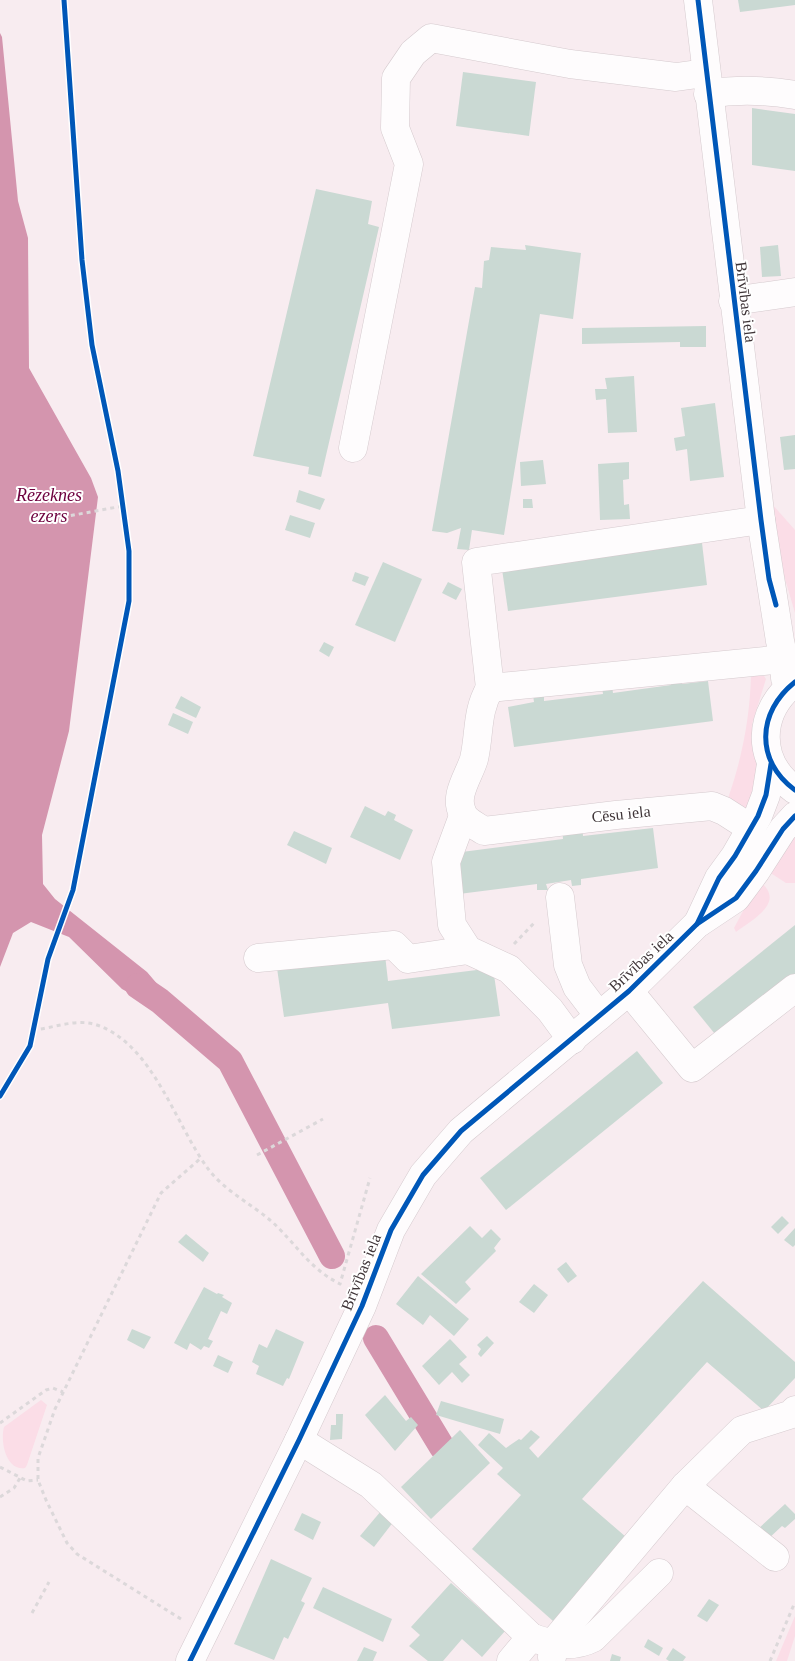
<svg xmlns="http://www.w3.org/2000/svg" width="795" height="1661" viewBox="0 0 795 1661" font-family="Georgia,serif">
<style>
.green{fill:#fbdde7}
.water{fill:#d495ae}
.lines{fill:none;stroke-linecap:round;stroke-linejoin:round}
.canal{stroke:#d495ae;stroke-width:26}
.building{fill:#cad9d3}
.minor-casing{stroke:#d5cace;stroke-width:29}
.major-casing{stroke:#d5cace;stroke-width:29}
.path{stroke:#dcd8da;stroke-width:3;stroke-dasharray:4 4;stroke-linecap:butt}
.minor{stroke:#fefcfd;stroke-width:28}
.major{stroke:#fefcfd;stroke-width:28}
.cycleway-casing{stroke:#fff;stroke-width:8}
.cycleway{stroke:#0057b8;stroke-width:5}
.labels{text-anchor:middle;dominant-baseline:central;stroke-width:4;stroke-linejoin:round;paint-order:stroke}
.street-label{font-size:16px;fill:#3f3538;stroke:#fff}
.water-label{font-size:18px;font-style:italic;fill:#6d003e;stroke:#fff}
</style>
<rect width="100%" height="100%" fill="#f8ecf0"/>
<g class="green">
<polygon points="772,504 795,530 795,613 778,555"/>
<path d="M751 675 764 676 766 679 752 724V743L759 769 750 808 745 809 728 798C742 759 750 717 751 675Z"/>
<polygon points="795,828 795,883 786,883 766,870"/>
<path d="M759 881C787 902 753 919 736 932L734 928Z"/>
<path d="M41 1400 47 1405 27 1465 25 1468C6 1471 0 1442 4 1427Z"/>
<polygon points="795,1616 795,1636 787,1661 776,1661"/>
</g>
<polygon class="water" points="0,33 2,37 18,201 28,238 29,368 91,478 98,497 69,731 42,835 43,884 55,899 147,972 170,999 163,1012 122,989 69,937 31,922 13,933 0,967"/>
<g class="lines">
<g class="canal">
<polyline points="138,986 160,1001 230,1061 332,1256"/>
<polyline points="376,1338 442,1447"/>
</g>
</g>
<g class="building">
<polygon points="738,0 795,0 795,5 740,12"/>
<polygon points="463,72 536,82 529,136 456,126"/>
<polygon points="752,108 795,114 795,171 752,165"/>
<polygon points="316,189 372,201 368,224 379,227 321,477 308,474 309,467 253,456"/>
<polygon points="525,245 581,253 573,319 540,314 504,535 472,530 469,550 457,549 461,528 447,533 432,531 475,287 482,288 484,261 489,260 491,247 526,250"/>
<polygon points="778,245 781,276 762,277 760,247"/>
<polygon points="706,326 706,347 680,347 680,342 582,344 582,328"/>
<polygon points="634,376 637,432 608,433 606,399 596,400 595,389 607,389 605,378"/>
<polygon points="715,403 724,477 690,481 687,449 676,451 675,445 674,438 685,436 681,408"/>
<polygon points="795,435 795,469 784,470 780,437"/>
<polygon points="543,460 546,484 521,486 520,462"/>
<polygon points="629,462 629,479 623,480 624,505 629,504 630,519 600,520 598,464"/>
<polygon points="299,490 325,499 320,510 296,502"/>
<polygon points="523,499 532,499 533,508 523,508"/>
<polygon points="290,515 315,523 310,538 285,530"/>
<polygon points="702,543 707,585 508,611 502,569"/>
<polygon points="383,562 422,579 395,642 355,625"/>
<polygon points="355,572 369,577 365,586 352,581"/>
<polygon points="448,582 462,589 456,600 442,593"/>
<polygon points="324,642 334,647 329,657 319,651"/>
<polygon points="681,676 682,684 708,681 713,721 514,747 508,707 534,702 533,695 544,693 544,701 603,694 602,687 612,686 613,693 671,685 671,677"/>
<polygon points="181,696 201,707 196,718 175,708"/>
<polygon points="173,713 193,722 188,734 168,725"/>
<polygon points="365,806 385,816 388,811 396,815 394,820 413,830 400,860 350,837"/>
<polygon points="582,824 583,836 653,828 658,868 581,879 581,885 572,886 571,880 546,884 548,890 537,890 537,884 459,894 454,853 563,839 562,826"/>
<polygon points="294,831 332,848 326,864 287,845"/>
<polygon points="795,925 795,978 719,1039 693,1007"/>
<polygon points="385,955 388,981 493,968 500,1016 392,1029 388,1003 284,1017 277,968"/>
<polygon points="637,1051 663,1083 506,1210 480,1178"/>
<polygon points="782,1216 789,1223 778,1234 771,1227"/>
<polygon points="470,1226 482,1238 491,1229 501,1239 494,1248 496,1251 465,1282 471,1289 456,1304 421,1274"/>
<polygon points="795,1228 795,1245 793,1247 784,1240"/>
<polygon points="186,1234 209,1253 203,1262 178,1242"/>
<polygon points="566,1262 577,1276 568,1283 557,1269"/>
<polygon points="418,1276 469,1319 454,1336 430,1315 423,1325 396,1304"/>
<polygon points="703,1281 795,1362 795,1378 764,1411 707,1362 582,1499 626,1537 553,1621 472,1549 521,1495 497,1474 503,1468 478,1445 489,1433 506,1448 519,1439 521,1440 531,1430 540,1437 529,1448 538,1458"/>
<polygon points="534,1284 548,1295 534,1313 519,1302"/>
<polygon points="204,1287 217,1294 218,1293 224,1295 222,1297 232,1303 227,1314 221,1311 208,1339 213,1341 209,1348 204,1346 201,1350 190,1343 187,1350 174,1343"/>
<polygon points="132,1329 151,1337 144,1349 127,1340"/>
<polygon points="276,1329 304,1342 289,1379 287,1378 283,1386 256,1374 259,1366 252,1362 259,1344 267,1348"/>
<polygon points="487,1336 494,1343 481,1357 478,1354 481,1349 477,1345"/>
<polygon points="450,1339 467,1357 459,1364 470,1375 462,1383 452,1372 439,1385 422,1366"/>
<polygon points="218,1355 233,1362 228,1373 213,1366"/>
<polygon points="385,1395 406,1421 411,1417 418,1425 395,1451 365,1415"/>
<polygon points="441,1401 504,1419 500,1434 436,1415"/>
<polygon points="336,1414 343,1414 342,1439 330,1440 331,1425 336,1425"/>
<polygon points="460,1430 490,1463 431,1519 401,1487"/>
<polygon points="785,1504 795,1514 795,1519 785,1528 782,1526 767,1540 757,1530"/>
<polygon points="381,1511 394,1521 374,1547 360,1536"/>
<polygon points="302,1513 321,1522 313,1540 294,1530"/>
<polygon points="271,1559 312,1578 301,1601 305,1603 288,1639 284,1637 274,1660 234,1644"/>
<polygon points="451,1583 505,1631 482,1657 462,1639 443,1661 428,1661 409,1646 420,1635 411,1627"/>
<polygon points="323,1587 392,1619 383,1642 313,1608"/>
<polygon points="709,1599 719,1605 707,1622 697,1616"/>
<polygon points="648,1639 663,1648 659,1656 644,1647"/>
<polygon points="364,1647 377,1652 373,1661 357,1661"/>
<polygon points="673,1648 686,1657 683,1661 669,1661 666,1659"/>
<polygon points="612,1654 621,1657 620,1661 610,1661"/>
</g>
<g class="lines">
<defs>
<g id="minor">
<polyline points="698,0 761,520 780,641 784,659 785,678"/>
<path d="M708 94C738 89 765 90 795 95"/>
<polyline points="733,301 795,292"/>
<polyline points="353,448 409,164 395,128 396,78 413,53 431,38 570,64 676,77 705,73"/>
<polyline points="761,520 476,562 490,688 784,659"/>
<path d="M490 688C476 712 480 733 474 759 469 776 453 796 463 814 466 821 478 827 484 831L616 815 712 806 724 811 752 829"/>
<polyline points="463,816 446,862 452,925 468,950 509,969 550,1010 572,1040"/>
<polyline points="560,897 568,965 577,987 599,1016"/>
<polyline points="258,958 394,945 408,959 468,950"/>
<polyline points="629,991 692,1068 795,988"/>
<path d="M299 1440 371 1485 531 1637C550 1645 574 1648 593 1638L659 1573"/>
<polyline points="685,1486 775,1557"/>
<polyline points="552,1657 553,1643 685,1486 742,1430 792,1414 795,1410"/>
<polyline points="511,1661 531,1637"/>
</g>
<g id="major">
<path d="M795 682C757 712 755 761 795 790"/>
<polyline points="698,923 719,878 735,856 758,816 766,795 771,764"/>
<polyline points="190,1661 299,1440 362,1306 391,1230 423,1175 461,1131 629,991 697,924 736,898 756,871 783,829 795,816"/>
</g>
</defs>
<use href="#minor" class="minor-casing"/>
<use href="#major" class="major-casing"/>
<g class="path">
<polyline points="63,517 123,506"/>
<polyline points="514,944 536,921"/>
<path d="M33 1030C54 1028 77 1018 97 1025 154 1045 175 1125 209 1170 224 1190 251 1204 270 1220 296 1243 307 1267 340 1284L370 1178"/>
<polyline points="257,1155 323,1119"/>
<polyline points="0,1423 46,1390 53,1388 63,1392"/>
<polyline points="0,1467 27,1481 38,1480"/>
<polyline points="0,1497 14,1488 20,1478"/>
<polyline points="32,1613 49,1582"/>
<polyline points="181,1619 77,1554 67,1543 46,1500 38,1480 38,1458 55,1409 161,1193 201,1158"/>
<polyline points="770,1661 795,1602"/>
</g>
<use href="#minor" class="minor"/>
<use href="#major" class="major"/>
<defs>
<g id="cycleway">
<polyline points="698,0 761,520 769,579 776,605"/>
<path d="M795 682C757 712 755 761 795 790"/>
<polyline points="697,924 719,878 735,856 758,816 766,795 771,764"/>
<polyline points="0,1096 30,1046 48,959 73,890 129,601 129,551 118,471 92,345 82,260 64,0"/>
<polyline points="190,1661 299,1440 362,1306 391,1230 423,1175 461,1131 629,991 697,924 736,898 756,871 783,829 795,816"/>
</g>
</defs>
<use href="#cycleway" class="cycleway-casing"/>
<use href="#cycleway" class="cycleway"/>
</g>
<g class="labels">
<g class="street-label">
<text transform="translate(746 302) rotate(83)">Brīvības iela</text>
<text transform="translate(621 814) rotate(-6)">Cēsu iela</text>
<text transform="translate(641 961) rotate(-43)">Brīvības iela</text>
<text transform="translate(361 1272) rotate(-68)">Brīvības iela</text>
</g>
<g class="water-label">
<text x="49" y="495">Rēzeknes<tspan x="49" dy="21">ezers</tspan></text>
</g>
</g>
</svg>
